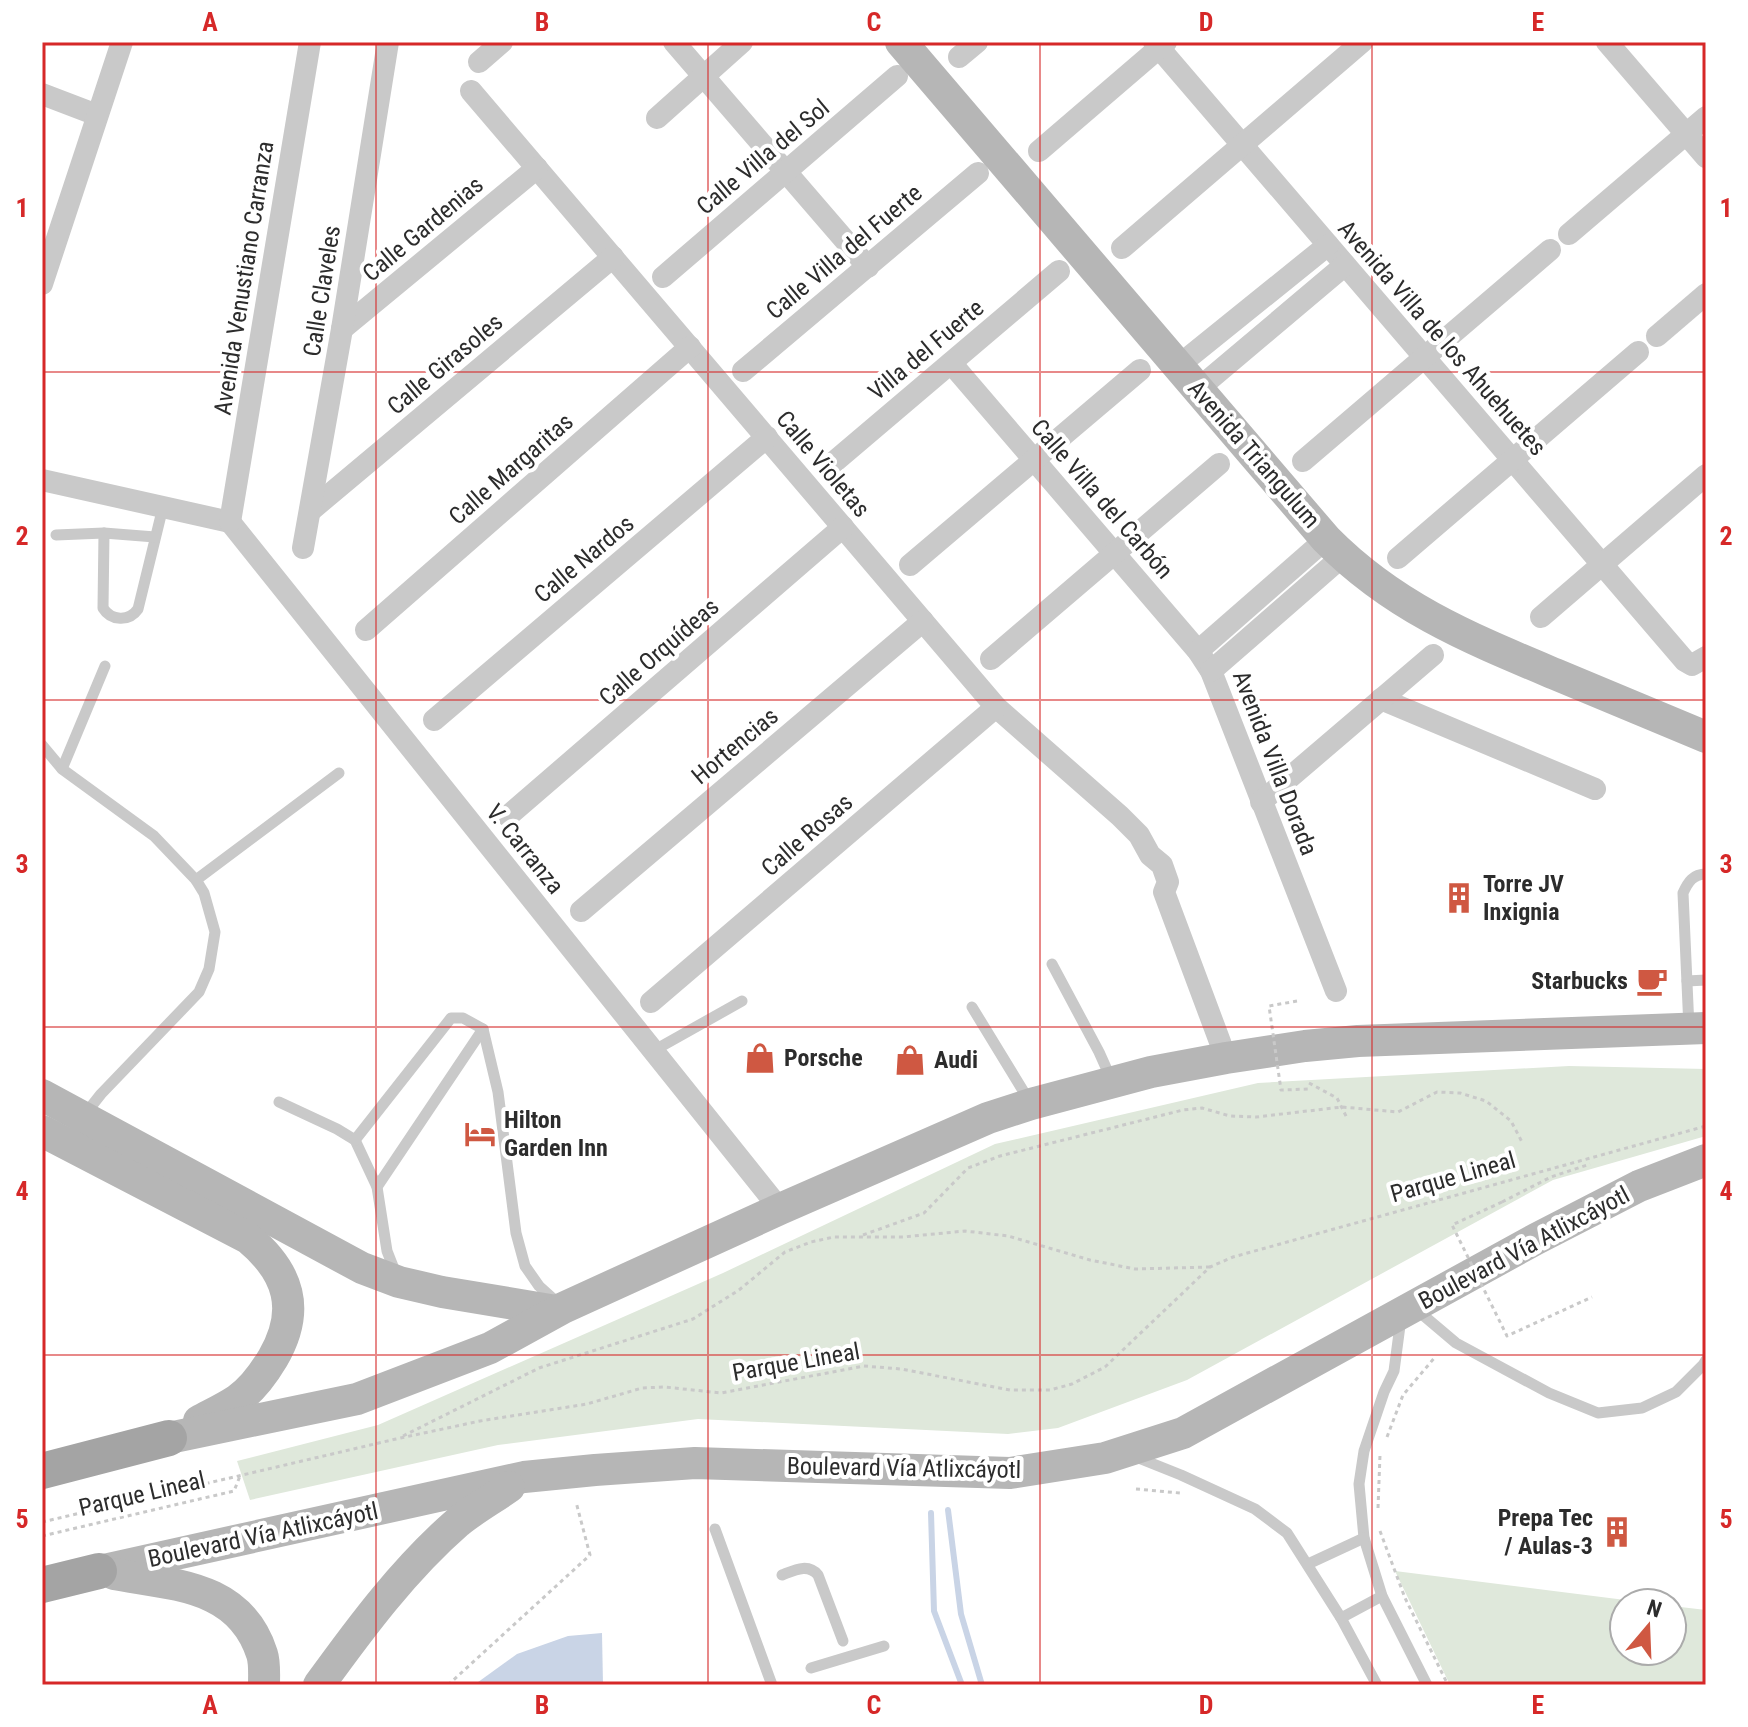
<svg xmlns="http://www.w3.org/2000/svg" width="1748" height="1727" viewBox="0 0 1748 1727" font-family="'Roboto Condensed',sans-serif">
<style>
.green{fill:#dfe8db}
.water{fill:#c9d4e6}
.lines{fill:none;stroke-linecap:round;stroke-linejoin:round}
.stream{stroke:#c9d4e6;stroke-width:6}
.path{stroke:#c9c9c9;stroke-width:3;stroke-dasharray:4 4;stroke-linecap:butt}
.service{stroke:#c9c9c9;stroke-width:11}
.minor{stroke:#c9c9c9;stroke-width:22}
.secondary{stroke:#b6b6b6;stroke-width:32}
.primary{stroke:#a4a4a4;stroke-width:36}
.path-bridge{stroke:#c9c9c9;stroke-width:3;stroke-dasharray:4 4;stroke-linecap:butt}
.grid{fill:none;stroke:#d62828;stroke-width:2;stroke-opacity:0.55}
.labels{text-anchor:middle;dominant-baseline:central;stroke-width:8;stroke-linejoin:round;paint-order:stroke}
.street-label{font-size:24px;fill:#2c2c2c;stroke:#fff}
.poi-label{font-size:24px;font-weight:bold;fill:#2c2c2c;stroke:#fff;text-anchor:start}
.neatline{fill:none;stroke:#d62828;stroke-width:3}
.grid-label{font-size:26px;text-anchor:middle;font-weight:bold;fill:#d62828}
</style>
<rect width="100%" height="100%" fill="#fff"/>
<g class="green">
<polygon points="1569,1066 1706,1069 1706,1136 1553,1180 1187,1380 1058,1428 1008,1434 698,1419 498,1445 250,1500 237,1461 378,1425 723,1273 995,1144 1258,1083"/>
<polygon points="1395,1571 1649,1603 1624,1603 1624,1651 1672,1651 1672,1606 1706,1610 1706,1685 1450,1685"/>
</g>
<polygon class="water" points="602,1633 603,1685 474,1685 517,1654 568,1636"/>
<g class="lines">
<g class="stream">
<polyline points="948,1510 961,1614 982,1685"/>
<polyline points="931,1513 934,1611 962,1685"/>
</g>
<g class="path">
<polyline points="1309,1083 1337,1098 1347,1118"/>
<polyline points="1502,1202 1551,1177 1590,1164"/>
<polyline points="863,1235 924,1213 968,1168 1000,1156 1183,1110 1202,1108 1230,1116 1256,1117 1342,1107 1398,1112 1437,1092 1460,1093 1486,1101 1511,1121 1522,1142"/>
<polyline points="403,1436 539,1368 693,1319 739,1290 785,1252 811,1242 834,1237 903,1237 965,1231 1008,1236 1090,1260 1135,1269 1210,1267"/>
<polyline points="1387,1437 1403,1395 1436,1356"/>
<polyline points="1136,1489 1180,1493"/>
<polyline points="1378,1508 1380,1455"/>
<polyline points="42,1522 396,1439 480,1421 587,1404 642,1388 665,1387 721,1393 864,1366 901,1369 1010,1390 1050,1390 1072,1384 1105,1367 1210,1267 1233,1257 1706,1126"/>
<polyline points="1380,1531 1405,1598 1448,1685"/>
<polyline points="42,1536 234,1491 240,1476"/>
<polyline points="448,1685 590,1555 576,1502"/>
</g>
<g class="service">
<path d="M104 533 103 608C111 621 129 622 138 609L163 507"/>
<polyline points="56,535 104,533 155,537"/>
<polyline points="42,745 62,769"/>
<polyline points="196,880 339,773"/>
<polyline points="1052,964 1099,1052 1112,1081"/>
<polyline points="1687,981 1706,980"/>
<polyline points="972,1007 1030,1102"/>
<path d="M1689 1028 1683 893C1688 882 1693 874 1706 874"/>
<polyline points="483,1029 498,1092 516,1233 525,1266 539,1286 559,1304"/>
<polyline points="653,1051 742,1001"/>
<polyline points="279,1102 337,1129 355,1140 377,1187 387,1251 396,1274"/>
<polyline points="86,1113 101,1094 199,992 209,969 215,932 204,893 196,880 154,836 62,769 105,666"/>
<polyline points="355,1140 451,1018 463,1018 483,1029 377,1187"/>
<polyline points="1417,1310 1456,1343 1549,1393 1598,1413 1642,1408 1676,1392 1703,1365 1706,1360"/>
<polyline points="1401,1318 1394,1371 1384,1392 1364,1451 1359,1484 1364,1538 1382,1596 1427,1685"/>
<polyline points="1136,1457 1181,1475 1255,1509 1287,1533 1341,1618 1377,1685"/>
<polyline points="715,1529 772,1685"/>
<polyline points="1308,1564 1364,1538"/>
<path d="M782 1575C795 1570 808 1563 818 1575L843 1641"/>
<polyline points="1341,1618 1382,1596"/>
<polyline points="811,1668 884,1646"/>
</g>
<g class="minor">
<polyline points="674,42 868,267"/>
<polyline points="1154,42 1685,661 1692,665 1706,657"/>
<polyline points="1607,42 1706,157"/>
<polyline points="959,57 977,42"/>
<polyline points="479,62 502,42"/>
<polyline points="471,91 996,707 1120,816 1139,835 1150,855 1162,865 1168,882 1164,892 1226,1058"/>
<polyline points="42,94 97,115"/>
<polyline points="657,118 742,42"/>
<polyline points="1039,151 1166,42"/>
<polyline points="1569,234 1706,117"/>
<polyline points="1122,248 1362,42"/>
<polyline points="663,277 897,76"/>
<polyline points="42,284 122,42"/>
<polyline points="342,329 537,168"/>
<polyline points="1657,336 1706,294"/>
<polyline points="951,363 1198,651 1211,671 1336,991"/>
<polyline points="1178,366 1328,245"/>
<polyline points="743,371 978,173"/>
<polyline points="1198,389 1345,265"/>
<polyline points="1303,461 1550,250"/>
<polyline points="827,468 1059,271"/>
<polyline points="42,480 230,522"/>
<polyline points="310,511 613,257"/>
<polyline points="230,522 780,1209"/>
<polyline points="230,522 310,42"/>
<polyline points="303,548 342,329 388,42"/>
<polyline points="1398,558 1638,352"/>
<polyline points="910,565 1140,370"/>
<polyline points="1541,617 1706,475"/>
<polyline points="366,630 690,347"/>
<polyline points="1198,651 1326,539"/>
<polyline points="991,659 1219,464"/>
<polyline points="1211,671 1343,556"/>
<polyline points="1381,699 1595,789"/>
<polyline points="434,720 767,437"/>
<polyline points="1261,802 1433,655"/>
<polyline points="508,816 843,527"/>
<polyline points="581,911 923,621"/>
<polyline points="651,1002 996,707"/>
</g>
<g class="secondary">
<path d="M901 42 1326 539C1393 607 1469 638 1555 674 1605 695 1656 716 1706 737"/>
<polyline points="42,1095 362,1268 399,1282 442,1292 556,1311"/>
<path d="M42 1131 248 1238C289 1272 301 1310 273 1358 264 1373 252 1390 237 1400 225 1408 212 1414 199 1421"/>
<polyline points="169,1438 357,1399 490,1348 563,1308 780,1209 988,1118 1031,1104 1151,1072 1226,1058 1305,1046 1358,1041 1706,1028"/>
<polyline points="99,1571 524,1477 595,1470 695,1463 1010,1473 1105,1458 1183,1433 1536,1239 1639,1186 1706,1160"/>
<path d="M114 1574C174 1585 240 1585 262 1654 265 1663 264 1675 264 1685"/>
<path d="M319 1685C361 1627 404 1569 458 1522 474 1509 492 1499 509 1487"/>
</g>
<g class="primary">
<polyline points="42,1471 169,1438"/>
<polyline points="42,1585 99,1571"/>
</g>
<g class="path-bridge">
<polyline points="1297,1001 1269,1006 1281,1090 1310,1089"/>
<polyline points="1502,1202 1452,1225 1507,1336 1592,1297"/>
</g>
</g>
<path class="grid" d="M376 42V1685M708 42V1685M1040 42V1685M1372 42V1685M42 372H1706M42 700H1706M42 1027H1706M42 1355H1706"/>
<defs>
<symbol id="building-bare" viewBox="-9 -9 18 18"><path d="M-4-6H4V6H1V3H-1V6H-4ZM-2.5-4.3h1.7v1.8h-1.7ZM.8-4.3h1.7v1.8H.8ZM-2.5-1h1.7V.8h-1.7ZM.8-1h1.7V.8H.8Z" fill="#cf5842" stroke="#fff" stroke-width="2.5" paint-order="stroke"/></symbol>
<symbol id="cafe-bare" viewBox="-9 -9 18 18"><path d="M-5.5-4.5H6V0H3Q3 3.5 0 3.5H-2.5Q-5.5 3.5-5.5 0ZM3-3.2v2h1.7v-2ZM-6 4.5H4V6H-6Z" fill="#cf5842" stroke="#fff" stroke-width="2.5" paint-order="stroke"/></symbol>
<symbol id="shop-bare" viewBox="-9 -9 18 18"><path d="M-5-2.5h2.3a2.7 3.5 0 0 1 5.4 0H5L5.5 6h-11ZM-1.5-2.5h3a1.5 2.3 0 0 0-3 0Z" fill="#cf5842" stroke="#fff" stroke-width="2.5" paint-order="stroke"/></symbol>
<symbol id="hotel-bare" viewBox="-9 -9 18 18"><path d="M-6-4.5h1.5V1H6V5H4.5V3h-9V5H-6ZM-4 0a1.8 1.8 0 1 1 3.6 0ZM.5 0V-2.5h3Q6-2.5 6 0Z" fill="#cf5842" stroke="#fff" stroke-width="2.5" paint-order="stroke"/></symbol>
</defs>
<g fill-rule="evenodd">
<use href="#building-bare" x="1437" y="876" width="44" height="44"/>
<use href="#cafe-bare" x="1630" y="959" width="44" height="44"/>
<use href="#shop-bare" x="738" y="1036" width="44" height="44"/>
<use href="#shop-bare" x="888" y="1038" width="44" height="44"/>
<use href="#hotel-bare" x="458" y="1112" width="44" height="44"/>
<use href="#building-bare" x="1595" y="1510" width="44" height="44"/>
</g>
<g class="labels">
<g class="street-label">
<text transform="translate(763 157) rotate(-40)">Calle Villa del Sol</text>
<text transform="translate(423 229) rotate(-40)">Calle Gardenias</text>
<text transform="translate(844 252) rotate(-40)">Calle Villa del Fuerte</text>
<text transform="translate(244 278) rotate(-81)">Avenida Venustiano Carranza</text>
<text transform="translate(322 291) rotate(-81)">Calle Claveles</text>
<text transform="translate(1442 338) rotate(49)">Avenida Villa de los Ahuehuetes</text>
<text transform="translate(926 350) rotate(-40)">Villa del Fuerte</text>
<text transform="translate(445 364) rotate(-40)">Calle Girasoles</text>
<text transform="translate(1254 454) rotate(49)">Avenida Triangulum</text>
<text transform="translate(823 464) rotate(50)">Calle Violetas</text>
<text transform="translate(511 469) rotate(-41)">Calle Margaritas</text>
<text transform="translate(1102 499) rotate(49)">Calle Villa del Carbón</text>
<text transform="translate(584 559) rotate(-40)">Calle Nardos</text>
<text transform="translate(659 652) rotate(-41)">Calle Orquídeas</text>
<text transform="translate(735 746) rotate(-40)">Hortencias</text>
<text transform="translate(1275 763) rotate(69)">Avenida Villa Dorada</text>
<text transform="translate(807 835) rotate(-41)">Calle Rosas</text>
<text transform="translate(525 849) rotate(51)">V. Carranza</text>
<text transform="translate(1453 1177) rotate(-16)">Parque Lineal</text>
<text transform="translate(1524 1248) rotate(-28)">Boulevard Vía Atlixcáyotl</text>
<text transform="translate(796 1362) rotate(-10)">Parque Lineal</text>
<text transform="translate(904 1468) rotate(1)">Boulevard Vía Atlixcáyotl</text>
<text transform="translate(142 1494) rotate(-13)">Parque Lineal</text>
<text transform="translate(263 1535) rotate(-12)">Boulevard Vía Atlixcáyotl</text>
</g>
<g class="poi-label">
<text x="1483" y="884">Torre JV<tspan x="1483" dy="28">Inxignia</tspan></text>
<text x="1628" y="981" text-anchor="end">Starbucks</text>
<text x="784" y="1058">Porsche</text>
<text x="934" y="1060">Audi</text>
<text x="504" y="1120">Hilton<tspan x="504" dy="28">Garden Inn</tspan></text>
<text x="1593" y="1518" text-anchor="end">Prepa Tec<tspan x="1593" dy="28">/ Aulas-3</tspan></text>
</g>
</g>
<rect width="1748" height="1727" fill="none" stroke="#ffffff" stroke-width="88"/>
<g transform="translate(1648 1627) rotate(19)"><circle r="38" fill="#ffffff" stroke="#ababab" stroke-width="2"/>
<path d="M0-6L14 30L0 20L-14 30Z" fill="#cf5842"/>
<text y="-12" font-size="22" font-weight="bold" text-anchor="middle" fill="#2c2c2c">N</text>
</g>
<rect x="44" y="44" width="1660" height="1639" class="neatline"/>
<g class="grid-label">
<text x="210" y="31">A</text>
<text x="542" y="31">B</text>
<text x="874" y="31">C</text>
<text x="1206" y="31">D</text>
<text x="1538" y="31">E</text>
<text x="22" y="217">1</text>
<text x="1726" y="217">1</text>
<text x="22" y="545">2</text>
<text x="1726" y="545">2</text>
<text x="22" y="873">3</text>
<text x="1726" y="873">3</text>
<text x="22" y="1200">4</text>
<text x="1726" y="1200">4</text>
<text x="22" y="1528">5</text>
<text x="1726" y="1528">5</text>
<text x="210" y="1714">A</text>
<text x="542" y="1714">B</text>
<text x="874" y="1714">C</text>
<text x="1206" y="1714">D</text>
<text x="1538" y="1714">E</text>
</g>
</svg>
